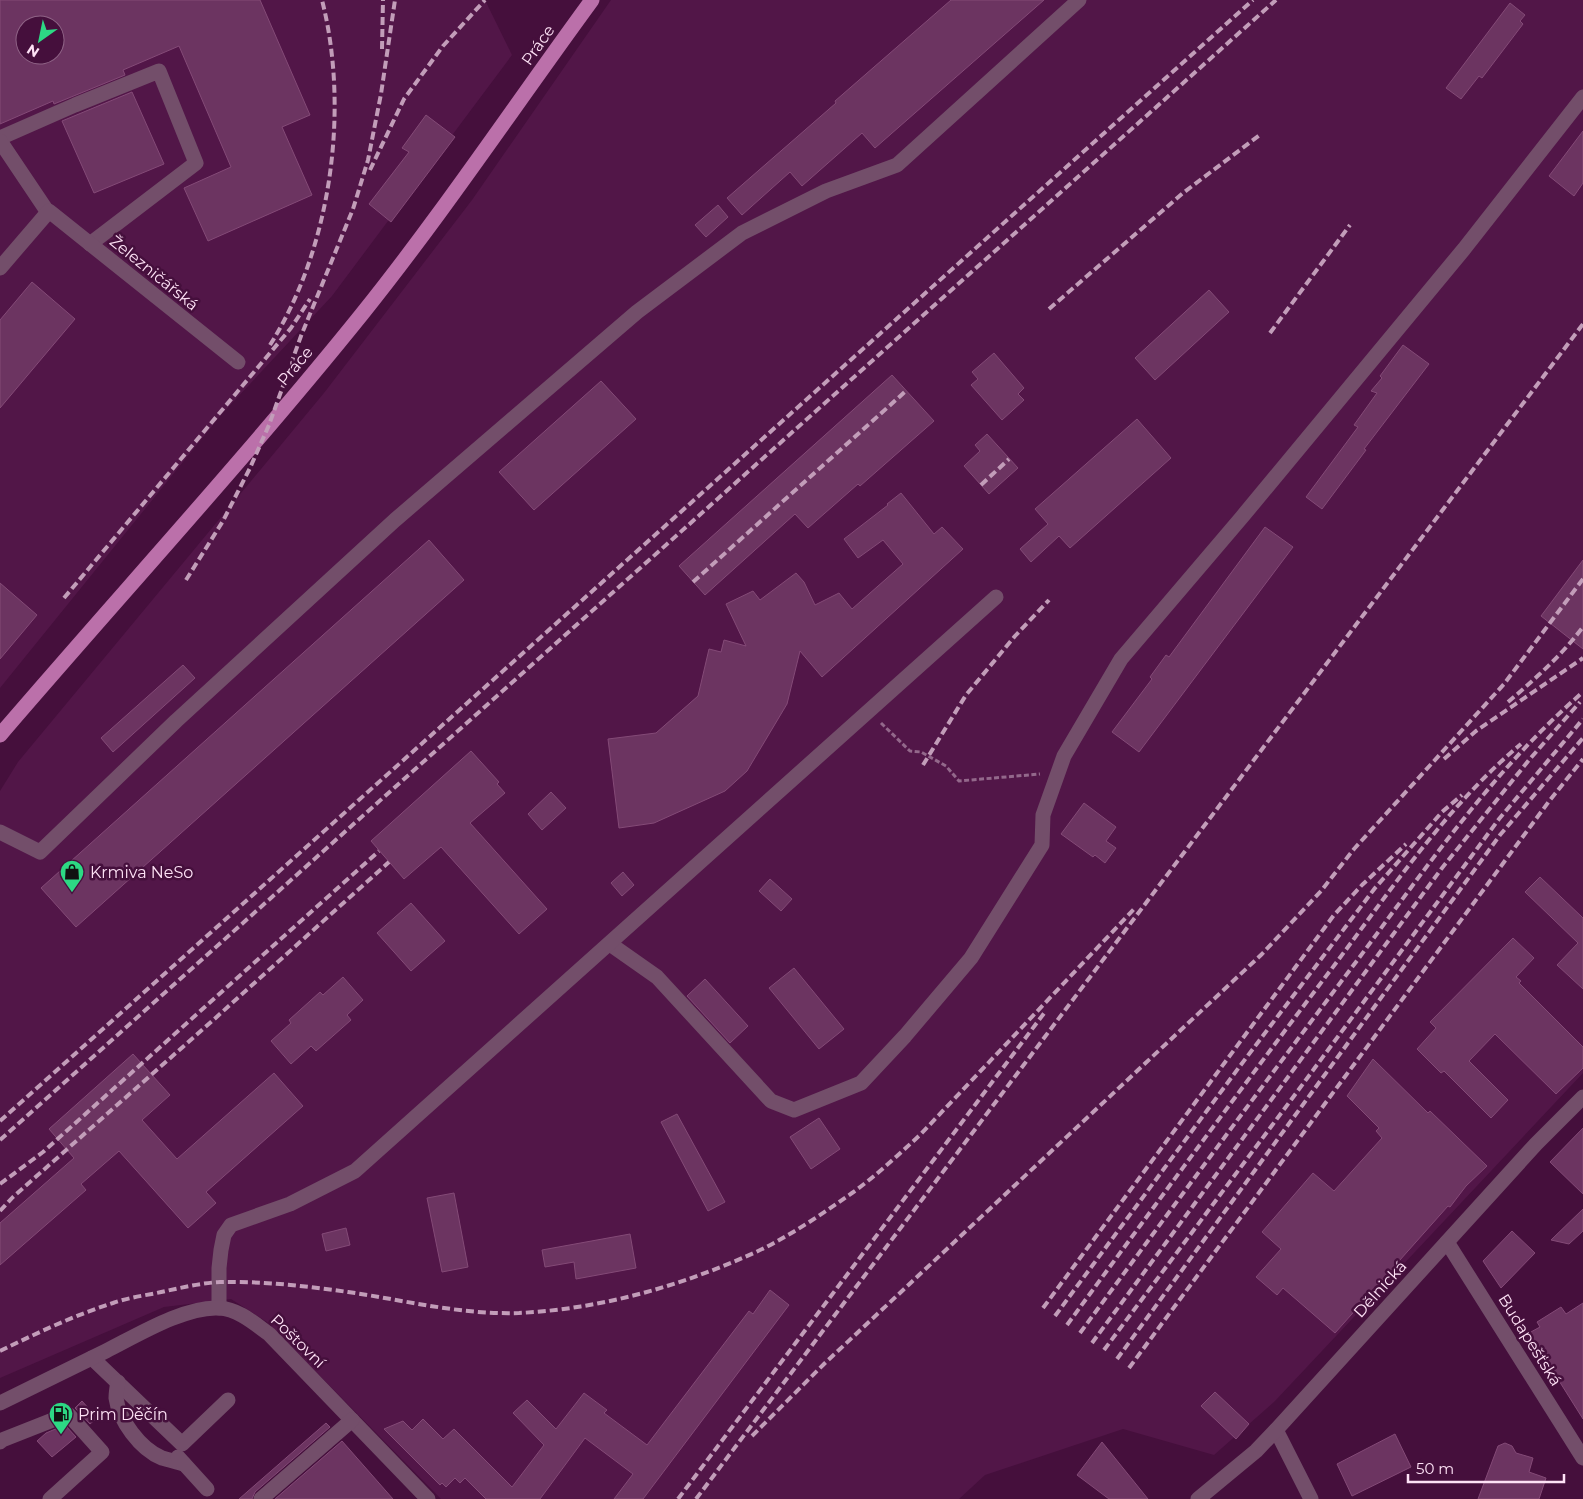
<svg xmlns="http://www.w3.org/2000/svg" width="1583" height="1499" viewBox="0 0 1583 1499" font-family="Montserrat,sans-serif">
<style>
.built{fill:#521648;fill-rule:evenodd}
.building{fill:#6c3461;stroke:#844a77;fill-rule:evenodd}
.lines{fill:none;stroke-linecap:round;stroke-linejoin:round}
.path{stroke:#93688b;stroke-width:3;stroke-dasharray:5 2.5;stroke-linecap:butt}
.minor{stroke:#734e6a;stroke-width:15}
.major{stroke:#bb70aa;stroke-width:15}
.rail{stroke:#c29db9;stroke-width:4;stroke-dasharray:8 4;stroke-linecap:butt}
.labels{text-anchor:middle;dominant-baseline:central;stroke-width:5;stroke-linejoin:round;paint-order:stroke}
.street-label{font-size:16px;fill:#fee2f6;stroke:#450f3c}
.poi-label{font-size:16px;fill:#fee2f6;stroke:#450f3c;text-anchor:start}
</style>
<rect width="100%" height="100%" fill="#450f3c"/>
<g class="built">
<path d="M0 0H485L512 55 332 296 221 415 0 688ZM25 25H55V55H25Z"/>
<polygon points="611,0 1583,0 1583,1073 1275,1401 1214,1455 1123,1429 985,1475 959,1499 441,1499 267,1322 231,1299 164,1307 0,1378 0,791 18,762 324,393 472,200"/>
</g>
<g class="building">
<path d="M0 0H260L310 115 282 127 312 195 208 241 184 188 231 167 179 46 123 70 125 75 54 104 53 101 0 124ZM25 25H55V55H25Z"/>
<polygon points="951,0 1044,0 875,148 862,133 802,186 790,172 742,215 727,198 836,103 835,101"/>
<polygon points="1510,3 1525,15 1520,21 1523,24 1482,78 1479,76 1461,99 1446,88"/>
<polygon points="132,92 164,164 94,193 62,121"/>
<polygon points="426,115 455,137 391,222 369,204 409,152 402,148"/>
<polygon points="1583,131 1583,183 1574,196 1549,176"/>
<polygon points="718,205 728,217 706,237 695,225"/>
<polygon points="32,282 75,319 0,408 0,320"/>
<polygon points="1209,290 1229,312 1155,380 1135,358"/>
<polygon points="1403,345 1429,364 1364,449 1366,450 1322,509 1306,497 1358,427 1354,425 1377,393 1371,391 1382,378 1380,376"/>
<polygon points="994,353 1024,388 1018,394 1024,400 1002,420 971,385 978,379 972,372"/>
<polygon points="892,375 934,421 860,486 858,484 808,528 795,514 705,595 679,566"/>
<polygon points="601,381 636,419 534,510 499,472"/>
<polygon points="1137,419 1171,458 1070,548 1059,536 1031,562 1020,549 1048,524 1035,509"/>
<polygon points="987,434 1018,468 989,494 964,466 980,451 975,445"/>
<polygon points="901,493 934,534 942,527 963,549 822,677 800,651 787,704 747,771 725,791 654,823 619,828 608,739 656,733 698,696 709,649 721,652 724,640 746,646 726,604 753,591 760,600 796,573 804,582 815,605 839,593 852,609 903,564 883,540 858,558 844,539 888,505 887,504"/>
<polygon points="1265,527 1293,547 1139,752 1112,732 1152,679 1150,677 1166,655 1169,657"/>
<polygon points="429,540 464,580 76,927 41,888"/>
<polygon points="1583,560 1583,649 1541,616"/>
<polygon points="0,583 37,615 0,659"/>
<polygon points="183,665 195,678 113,752 101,738"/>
<polygon points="471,751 499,782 497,784 505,793 470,823 547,909 519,934 441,847 404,879 371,841"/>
<polygon points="551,792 566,808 542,830 528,814"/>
<polygon points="1084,803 1116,827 1106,841 1116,848 1105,863 1095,855 1093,857 1061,834"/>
<polygon points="623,872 634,885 622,896 611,883"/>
<polygon points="1540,877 1583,918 1583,989 1557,965 1578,943 1525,892"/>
<polygon points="770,879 792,899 781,911 759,891"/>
<polygon points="411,903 445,941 411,971 377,933"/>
<polygon points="1513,938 1534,958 1516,977 1521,981 1519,983 1583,1047 1583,1068 1556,1094 1495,1034 1469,1061 1508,1100 1491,1118 1444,1071 1441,1073 1417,1049 1436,1028 1430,1022"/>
<polygon points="794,968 844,1029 819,1049 769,988"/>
<polygon points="343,977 363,1000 347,1015 351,1020 316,1051 311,1046 291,1064 271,1041 291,1023 289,1020 320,992 323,995"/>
<polygon points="705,979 748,1026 730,1043 687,996"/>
<polygon points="133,1054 170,1095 142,1120 177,1159 274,1073 303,1106 206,1192 216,1203 188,1228 119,1151 81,1184 86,1190 0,1265 0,1223 74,1158 49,1129"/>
<polygon points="1373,1059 1428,1113 1430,1111 1487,1166 1466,1186 1450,1207 1448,1206 1335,1333 1283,1288 1277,1295 1256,1277 1281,1249 1262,1232 1313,1173 1334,1191 1382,1138 1376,1131 1379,1128 1347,1096"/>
<polygon points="677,1114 725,1202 708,1211 661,1122"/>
<polygon points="819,1118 840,1149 811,1169 790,1137"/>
<polygon points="1583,1128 1583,1194 1550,1162"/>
<polygon points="454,1193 468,1267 442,1272 427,1198"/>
<polygon points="1583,1209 1583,1231 1569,1244 1551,1240"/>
<polygon points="346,1228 350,1245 326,1251 322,1234"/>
<polygon points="1512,1231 1535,1253 1501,1288 1483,1261"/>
<polygon points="630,1234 636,1268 576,1279 574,1262 545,1267 542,1250"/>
<polygon points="770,1290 789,1305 643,1499 614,1499 633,1474 585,1438 540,1499 486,1499 465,1478 460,1483 455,1478 446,1487 442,1483 440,1485 384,1429 403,1421 412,1430 423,1419 443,1439 454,1429 512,1487 544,1445 513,1413 527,1400 556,1429 584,1393 607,1410 604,1413 647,1445 749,1311 753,1314"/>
<polygon points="1583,1303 1583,1419 1529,1333 1540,1327 1537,1322 1561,1307 1566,1314"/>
<polygon points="1215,1392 1249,1424 1236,1439 1201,1406"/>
<polygon points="82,1401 97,1418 90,1424 75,1408"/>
<polygon points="326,1423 330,1427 255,1492 252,1499 239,1499"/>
<polygon points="65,1425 76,1437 52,1457 37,1441 46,1433"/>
<polygon points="1395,1434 1411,1467 1352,1496 1337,1464"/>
<polygon points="342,1441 393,1499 275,1499"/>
<polygon points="1102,1442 1148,1499 1109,1499 1077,1475"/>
<polygon points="1505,1443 1512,1446 1516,1453 1533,1458 1529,1472 1546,1478 1539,1499 1478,1499 1498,1446"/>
</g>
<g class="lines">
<polyline class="path" points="881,723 910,751 921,752 946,766 959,781 1040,774"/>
<g class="minor">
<polyline points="0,138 75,105 159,71 196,163 90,244"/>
<polyline points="0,141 45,208"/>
<polyline points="0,268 49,211 238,362"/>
<polyline points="0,832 40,852 176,721 395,520 637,312 742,233 826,191 897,165 1079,0"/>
<polyline points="610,944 657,977 771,1101 794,1110 861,1083 905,1036 971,958 1042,845 1043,815 1064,756 1121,659 1242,517 1464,249 1583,97"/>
<polyline points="1447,1242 1583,1458"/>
<polyline points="219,1308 219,1268 221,1250 224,1235 231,1225 290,1204 355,1171 996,597"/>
<polyline points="92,1358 182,1444 228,1400"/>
<path d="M118 1382C117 1387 116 1393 116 1398 119 1420 140 1449 162 1458 169 1460 177 1462 184 1464"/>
<path d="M0 1403C35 1386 71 1368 106 1351 136 1336 185 1306 219 1308 238 1309 254 1323 269 1334L428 1499"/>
<polyline points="1276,1430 1311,1499"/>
<polyline points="0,1442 2,1440 68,1414 102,1452 50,1499"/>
<polyline points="178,1457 207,1489"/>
<polyline points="261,1499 352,1420"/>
<polyline points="1198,1499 1256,1451 1276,1430 1536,1144 1583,1097"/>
</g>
<path class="major" d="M0 735C120 595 246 458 362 314 443 213 515 105 592 0"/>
<g class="rail">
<polyline points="382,49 383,0"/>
<polyline points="370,170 404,99 443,46 485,0"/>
<polyline points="1049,309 1183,193 1261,134"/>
<polyline points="1270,333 1350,225"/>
<path d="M270 345C331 249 350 110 322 0"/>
<polyline points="981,485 1009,459"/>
<polyline points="186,580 223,521 250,468 269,425 301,336 353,209 368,160 381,94 395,0"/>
<polyline points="693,582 907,390"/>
<polyline points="64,598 291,328 310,299"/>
<path d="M1508 702C1535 679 1561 656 1583 627"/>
<polyline points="1444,759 1476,731 1583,658"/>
<polyline points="923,765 966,695 1015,636 1049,600"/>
<polyline points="0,1121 1253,0"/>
<polyline points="0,1140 1276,0"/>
<polyline points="0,1184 43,1152 379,851"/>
<polyline points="0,1211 13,1197 211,1022 389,862"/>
<polyline points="1043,1308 1334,915 1362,885 1406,844"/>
<polyline points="1055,1316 1240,1066 1375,888 1442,812 1462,795"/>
<path d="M1067 1325C1156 1204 1245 1083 1336 963 1393 887 1448 805 1521 744"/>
<path d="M1080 1333C1172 1208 1265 1082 1359 958 1428 865 1495 768 1583 692"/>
<polyline points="1092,1343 1442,868 1529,760 1580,702"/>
<polyline points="1104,1350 1291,1100 1499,819 1583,719"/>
<path d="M0 1351C37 1333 75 1315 113 1303 130 1297 149 1295 166 1291 184 1287 202 1283 220 1282 261 1281 307 1286 348 1292 404 1300 460 1315 519 1313 601 1309 681 1286 756 1252 790 1236 822 1214 852 1193 876 1176 898 1155 920 1135L1135 908"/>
<polyline points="1117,1359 1500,835 1583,738"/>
<polyline points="1129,1368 1550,800 1583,759"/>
<polyline points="752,1436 824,1364 1262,954 1321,891 1354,849 1504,684 1583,579"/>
<polyline points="678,1499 1045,1012"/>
<polyline points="696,1499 1583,324"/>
</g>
</g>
<defs>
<symbol id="shop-pin" viewBox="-11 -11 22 30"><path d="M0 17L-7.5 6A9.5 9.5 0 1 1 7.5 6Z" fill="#2dd884" stroke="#450f3c"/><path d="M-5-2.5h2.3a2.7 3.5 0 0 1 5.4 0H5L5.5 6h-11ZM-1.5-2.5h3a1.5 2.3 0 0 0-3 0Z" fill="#111"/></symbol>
<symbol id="fuel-pin" viewBox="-11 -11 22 30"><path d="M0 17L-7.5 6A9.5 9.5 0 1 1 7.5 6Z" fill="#2dd884" stroke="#450f3c"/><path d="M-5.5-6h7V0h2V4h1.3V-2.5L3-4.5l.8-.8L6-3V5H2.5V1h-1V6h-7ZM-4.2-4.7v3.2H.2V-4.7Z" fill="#111"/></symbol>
</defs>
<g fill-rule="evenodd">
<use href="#shop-pin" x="58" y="858" width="28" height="38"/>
<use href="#fuel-pin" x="47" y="1400" width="28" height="38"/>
</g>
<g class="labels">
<g class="street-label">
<text transform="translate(538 45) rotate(-55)">Práce</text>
<text transform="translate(154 273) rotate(39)">Železničářská</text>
<text transform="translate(295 366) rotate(-50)">Práce</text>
<text transform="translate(1380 1289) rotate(-48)">Dělnická</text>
<text transform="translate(1530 1340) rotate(58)">Budapešťská</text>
<text transform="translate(298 1341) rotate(44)">Poštovní</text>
</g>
<g class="poi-label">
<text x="90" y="872">Krmiva NeSo</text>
<text x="78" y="1414">Prim Děčín</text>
</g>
</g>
<g transform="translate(40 40) rotate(213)"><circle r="24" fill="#450f3c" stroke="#8f6386"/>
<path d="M0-4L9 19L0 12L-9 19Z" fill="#2dd884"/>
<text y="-8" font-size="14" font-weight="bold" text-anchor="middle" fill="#fee2f6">N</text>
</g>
<path d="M1408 1474v8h156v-8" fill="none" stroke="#fee2f6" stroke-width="2.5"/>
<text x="1416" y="1474" font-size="15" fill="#fee2f6" stroke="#450f3c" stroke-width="4" paint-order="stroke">50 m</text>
</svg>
